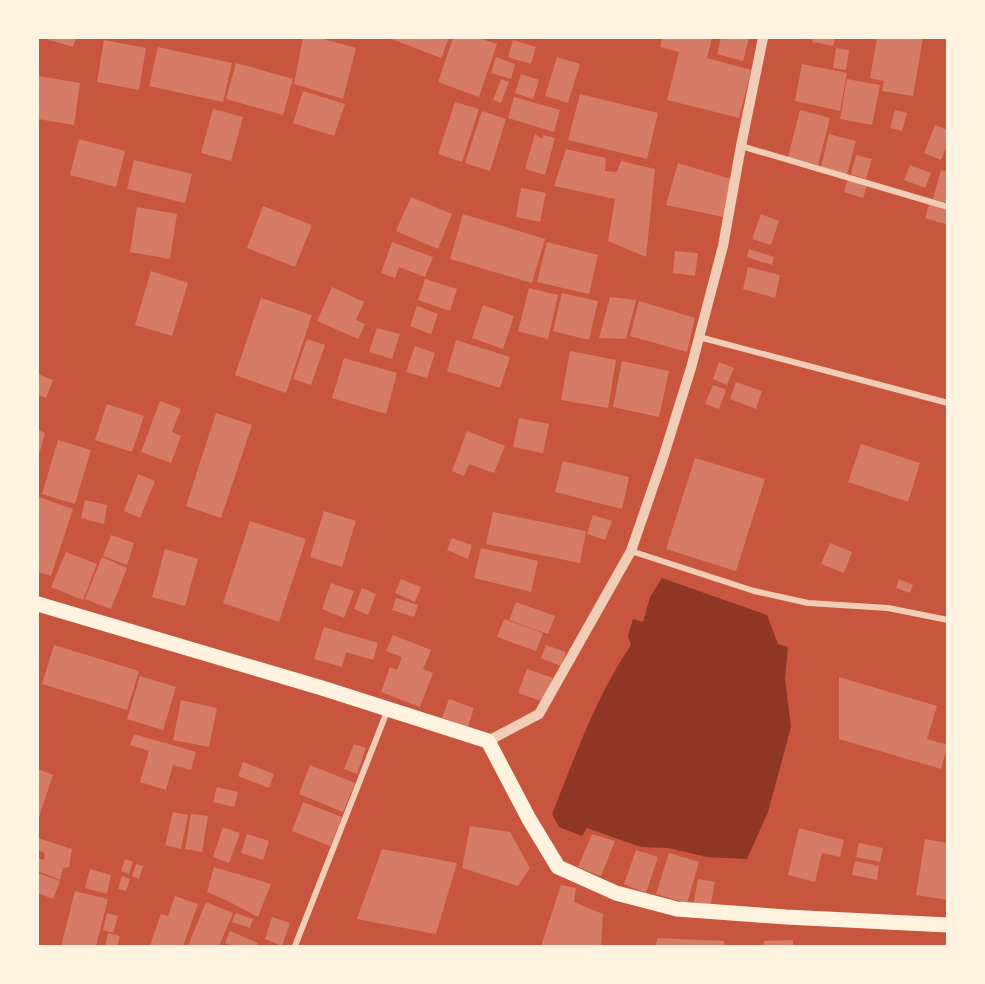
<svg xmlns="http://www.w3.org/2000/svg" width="985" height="984" viewBox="0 0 985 984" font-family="Jost,sans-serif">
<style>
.water{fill:#8f3625}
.building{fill:#d67c66}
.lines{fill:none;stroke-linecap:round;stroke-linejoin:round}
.minor{stroke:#f1ccb7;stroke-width:6}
.tertiary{stroke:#f1ccb7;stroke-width:10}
.primary{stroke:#fff3e0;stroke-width:15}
</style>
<rect width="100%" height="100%" fill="#c8553d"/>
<path class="water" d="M662 578 767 615 778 644 788 647 785 679 791 727 768 812 747 859 706 857 669 848 641 847 587 828 582 836 559 827 552 814C575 757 596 696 631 645L628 636 633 619 643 622 650 597Z"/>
<g class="building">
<polygon points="43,38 76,38 73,47"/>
<polygon points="303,38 320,38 356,48 343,99 294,84"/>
<polygon points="389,38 449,38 441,58"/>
<polygon points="453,38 479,38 497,44 479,97 438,82"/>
<polygon points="662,38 712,38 707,58 751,70 739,118 667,100 679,52 660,47"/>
<polygon points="721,38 749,38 743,61 717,54"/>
<polygon points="813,38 835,38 833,46 812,42"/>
<polygon points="877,38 923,38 913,96 882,91 884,81 870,78"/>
<polygon points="104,40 146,48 139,90 97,82"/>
<polygon points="513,40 536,47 531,64 508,57"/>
<polygon points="158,47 232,63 223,102 149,86"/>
<polygon points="836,48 849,50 846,70 833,68"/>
<polygon points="496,57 515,64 511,79 491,73"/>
<polygon points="557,57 580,64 568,103 545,96"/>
<polygon points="236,63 293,79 283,115 226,99"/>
<polygon points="802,64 847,73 840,111 795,101"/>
<polygon points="521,74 539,80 533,99 515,93"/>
<polygon points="38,76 80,83 74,125 38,119"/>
<polygon points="501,79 509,82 501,103 493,100"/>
<polygon points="847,79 880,85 872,125 840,119"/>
<polygon points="303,91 345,104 334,136 293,123"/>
<polygon points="580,94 658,113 647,159 568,140"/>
<polygon points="514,97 560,110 554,132 508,118"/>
<polygon points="455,102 479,109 462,162 438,154"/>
<polygon points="213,109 243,117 231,161 201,153"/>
<polygon points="800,110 830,118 818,165 788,157"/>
<polygon points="895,110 907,113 902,131 890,128"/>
<polygon points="482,111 506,119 490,171 465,163"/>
<polygon points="935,125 948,130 948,142 941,160 924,153"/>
<polygon points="535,134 542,139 543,135 555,138 545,175 525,169"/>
<polygon points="829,134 856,141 847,174 821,167"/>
<polygon points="79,139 125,151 116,187 70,175"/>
<polygon points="566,149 606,158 605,171 617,172 621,161 655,169 646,257 608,241 615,199 554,186"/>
<polygon points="856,155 872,159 866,179 851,174"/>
<polygon points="134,160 192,174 185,203 127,189"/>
<polygon points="678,163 731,179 723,217 666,205"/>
<polygon points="910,165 931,173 925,188 904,180"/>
<polygon points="941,170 948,172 948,203 933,199"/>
<polygon points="848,179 867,185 863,198 844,192"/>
<polygon points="521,188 546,193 540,222 516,217"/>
<polygon points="411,197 452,214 438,249 396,231"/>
<polygon points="929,205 948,210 948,225 925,218"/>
<polygon points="263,206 312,225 295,267 247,248"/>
<polygon points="137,207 177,214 170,259 130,252"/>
<polygon points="463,214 545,239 532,283 450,259"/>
<polygon points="761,214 779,221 771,245 752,239"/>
<polygon points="392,242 433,257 425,277 399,267 395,278 381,273"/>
<polygon points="547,242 598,255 589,294 537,282"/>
<polygon points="749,249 774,257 772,265 747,257"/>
<polygon points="675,251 698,253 695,276 673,273"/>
<polygon points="748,267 780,275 775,298 743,289"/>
<polygon points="151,271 188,283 172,336 135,325"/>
<polygon points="425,279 457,289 450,311 418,300"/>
<polygon points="332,287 364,302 356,320 365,324 358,339 317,321"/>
<polygon points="529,288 558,295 548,339 518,331"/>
<polygon points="562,293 598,301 589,340 553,331"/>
<polygon points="610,297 636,300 626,339 599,338"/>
<polygon points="261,298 312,315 286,393 235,375"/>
<polygon points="639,301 695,318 687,352 630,336"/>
<polygon points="483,305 514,316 503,349 472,338"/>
<polygon points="417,306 438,314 431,334 410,326"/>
<polygon points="377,328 400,334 392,359 369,352"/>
<polygon points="307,339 325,345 311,385 293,379"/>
<polygon points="456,340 510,357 500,388 447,371"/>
<polygon points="415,346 435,353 427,378 406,372"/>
<polygon points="570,351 616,360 608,408 561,400"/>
<polygon points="344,358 397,373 386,414 332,398"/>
<polygon points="622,361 669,371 659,417 613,407"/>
<polygon points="719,362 734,368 727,385 713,379"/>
<polygon points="38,374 53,380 46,398 38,395"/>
<polygon points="736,382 762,391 756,409 730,399"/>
<polygon points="713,385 726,390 719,409 705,404"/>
<polygon points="160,401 181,409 172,432 181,436 171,463 141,452"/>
<polygon points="107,404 144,416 132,452 95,440"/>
<polygon points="216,413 252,425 221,518 186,506"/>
<polygon points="519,418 549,424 543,453 513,447"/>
<polygon points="38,430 45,433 38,458"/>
<polygon points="467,431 505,446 494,473 469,464 464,476 452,471"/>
<polygon points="58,440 91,450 75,504 42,494"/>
<polygon points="861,444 920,463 908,502 848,482"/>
<polygon points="695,458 765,479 736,571 666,549"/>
<polygon points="563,461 629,477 622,509 555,492"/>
<polygon points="138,474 155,481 140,518 124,511"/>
<polygon points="39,497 73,509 51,576 38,572"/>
<polygon points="85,500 107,505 104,524 81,518"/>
<polygon points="324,511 356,521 342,567 310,557"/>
<polygon points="493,512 586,531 580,563 486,544"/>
<polygon points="593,515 612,521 605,540 587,534"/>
<polygon points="250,521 306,539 279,622 223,603"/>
<polygon points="111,535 134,543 127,565 103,556"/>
<polygon points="452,538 472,545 468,559 447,550"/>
<polygon points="830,543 852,552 844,573 821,564"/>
<polygon points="481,548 538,561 531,592 474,578"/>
<polygon points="165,549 198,559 185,606 152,597"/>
<polygon points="66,552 97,564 83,600 51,587"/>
<polygon points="102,557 127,568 111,609 85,599"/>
<polygon points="401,579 421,587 415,602 395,593"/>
<polygon points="899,579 913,585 910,593 896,588"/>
<polygon points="331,583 354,591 344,618 322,609"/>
<polygon points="362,588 376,594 368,615 354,609"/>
<polygon points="396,598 418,605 414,617 392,610"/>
<polygon points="516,602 555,616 548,634 509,620"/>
<polygon points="504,619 543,633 536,651 497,637"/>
<polygon points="324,627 378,643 373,660 346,652 342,667 314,659"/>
<polygon points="393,635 431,650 423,669 433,673 420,707 381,692 390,667 397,670 402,657 386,651"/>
<polygon points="54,645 139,671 127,710 42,684"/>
<polygon points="546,645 566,652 561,666 541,658"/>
<polygon points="527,669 553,678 544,702 518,693"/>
<polygon points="140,676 176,687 163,730 127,719"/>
<polygon points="839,677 937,706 927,739 948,745 941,769 839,739"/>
<polygon points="449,699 474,708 468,727 442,718"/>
<polygon points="181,700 217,708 209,747 173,740"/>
<polygon points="134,734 196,752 191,770 173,765 166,790 140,782 149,751 130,745"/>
<polygon points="354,744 366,748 357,774 344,769"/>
<polygon points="243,762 274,774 269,788 238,776"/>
<polygon points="310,765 355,783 343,812 299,794"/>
<polygon points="38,769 53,775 38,820"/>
<polygon points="217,787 238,792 234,807 213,802"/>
<polygon points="303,802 342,817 330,846 292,831"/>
<polygon points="173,812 188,815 181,849 165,845"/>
<polygon points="191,814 208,816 202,852 185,849"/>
<polygon points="470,826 510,832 530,868 518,886 462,868"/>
<polygon points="223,827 240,833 229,863 213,857"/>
<polygon points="799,828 844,840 840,857 822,853 815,882 788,875"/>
<polygon points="247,834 269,841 263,860 241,853"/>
<polygon points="592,834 615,841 601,876 578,867"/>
<polygon points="38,838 72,849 69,867 63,868 60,880 38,871 38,858 44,860 45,853 38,850"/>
<polygon points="925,839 948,843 948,900 916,895"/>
<polygon points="859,843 883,848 880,862 856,857"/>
<polygon points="382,849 457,863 436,934 357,919"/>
<polygon points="636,850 658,857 646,893 624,884"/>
<polygon points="669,853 699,862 687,903 656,894"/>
<polygon points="125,859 133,862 129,874 121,871"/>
<polygon points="855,861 879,866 877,880 852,875"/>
<polygon points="136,864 143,866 139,879 132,876"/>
<polygon points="214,867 271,884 258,917 230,902 207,892"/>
<polygon points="90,869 111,875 107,894 85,888"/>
<polygon points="38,873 60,881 53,899 38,893"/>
<polygon points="122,876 130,879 126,891 118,889"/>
<polygon points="698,879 715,882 710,909 693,906"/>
<polygon points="561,885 576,888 574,902 603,914 601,946 541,946"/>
<polygon points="75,891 108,899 96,946 61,946"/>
<polygon points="175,896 198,904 183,946 156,946 150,945 161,914 168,916"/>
<polygon points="206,902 233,913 219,946 188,946"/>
<polygon points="107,913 118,916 113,933 103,930"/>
<polygon points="236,913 253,919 250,928 232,922"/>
<polygon points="272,917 290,923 282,946 265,939"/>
<polygon points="230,931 258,943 256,946 233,946 225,943"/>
<polygon points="108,933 120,936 117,946 105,946"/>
<polygon points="658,938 724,941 724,946 655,946"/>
<polygon points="793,940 793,946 764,946 764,941"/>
</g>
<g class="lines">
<g class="minor">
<polyline points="741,146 948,207"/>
<polyline points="699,337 948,403"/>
<polyline points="631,551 754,591 808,603 888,608 948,620"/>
<polyline points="295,946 388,709"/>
</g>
<polyline class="tertiary" points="488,741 539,714 631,551 664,455 691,368 723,246 741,146 763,38"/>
<polyline class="primary" points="38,604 322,688 488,741 529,819 558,867 616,893 677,909 786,917 948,925"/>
</g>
<rect width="985" height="984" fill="none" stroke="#fff3e0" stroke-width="78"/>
</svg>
